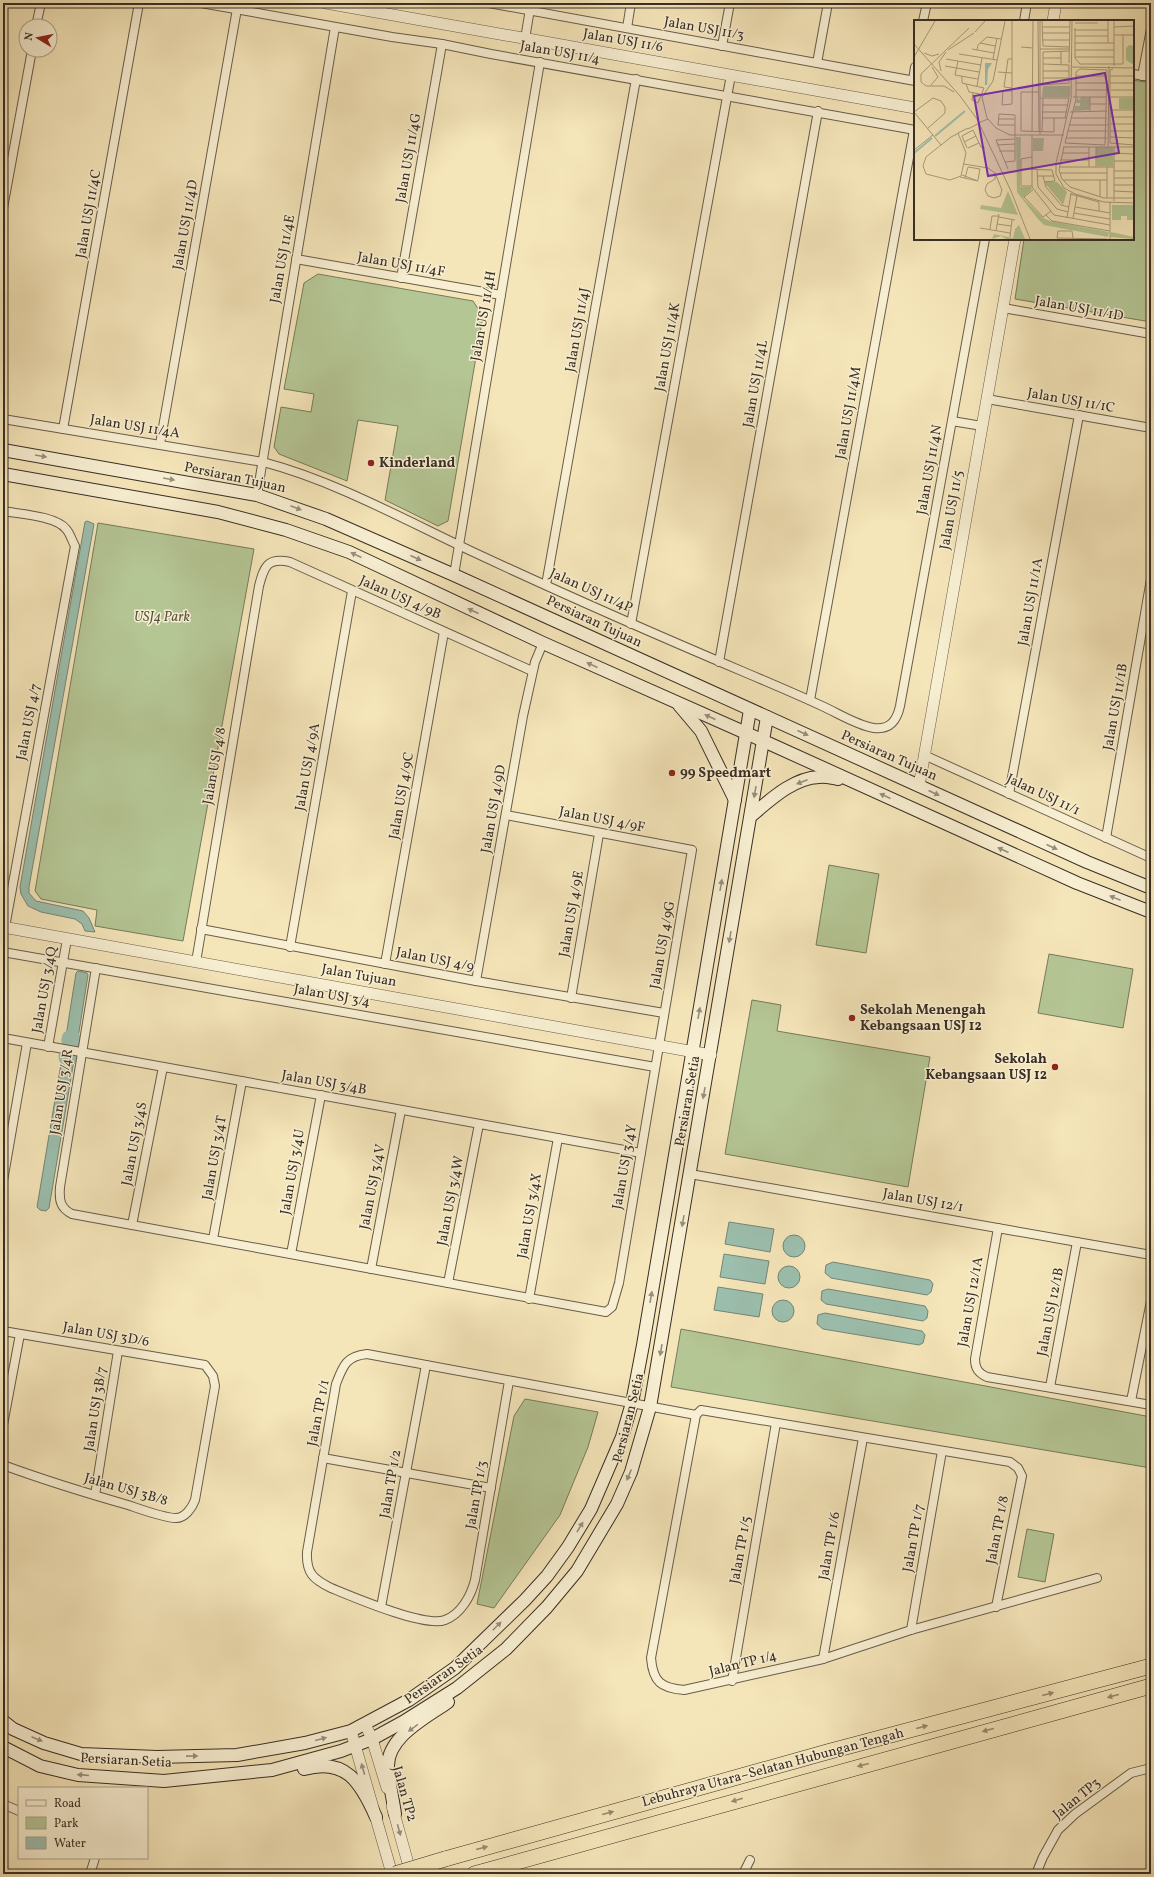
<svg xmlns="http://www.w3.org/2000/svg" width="1154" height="1877" viewBox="0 0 1154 1877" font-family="Vollkorn,serif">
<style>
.green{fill:#b5c695;stroke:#777a5c}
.water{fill:#9cc0af;stroke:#748677}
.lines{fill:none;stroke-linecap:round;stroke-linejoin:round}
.river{stroke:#9cc0af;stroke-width:19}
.minor-casing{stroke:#685c4a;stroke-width:10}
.tertiary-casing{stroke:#685c4a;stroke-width:12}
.secondary-casing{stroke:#392e24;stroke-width:14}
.motorway-casing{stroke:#392e24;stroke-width:16}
.minor{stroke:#f8efd2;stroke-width:8}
.tertiary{stroke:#f8efd2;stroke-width:11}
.secondary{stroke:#f8efd2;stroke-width:12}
.motorway{stroke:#f5e6ba;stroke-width:15}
.motorway-bridge-casing{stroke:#392e24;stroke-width:16;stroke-linecap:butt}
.motorway-bridge{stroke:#f5e6ba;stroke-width:15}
.oneway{fill:#988e7b}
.oneway2{fill:#978a6f}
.poi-dot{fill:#8f2418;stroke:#f8efd2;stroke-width:1.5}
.labels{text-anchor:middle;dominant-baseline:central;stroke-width:3;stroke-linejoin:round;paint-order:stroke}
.street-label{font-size:14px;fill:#392e24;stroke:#f8efd2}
.poi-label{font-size:14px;font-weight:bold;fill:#392e24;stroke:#f8efd2;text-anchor:start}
.park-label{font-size:14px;font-style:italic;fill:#585440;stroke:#f8efd2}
.inset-river{fill:none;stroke:#9cc0af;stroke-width:2}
.inset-road{fill:none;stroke:#aa9c7e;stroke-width:1}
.view{fill:#7b2cbf;fill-opacity:0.15;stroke:#7b2cbf;stroke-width:2}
.inset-edge{fill:none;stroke:#392e24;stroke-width:2}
</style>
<rect width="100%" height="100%" fill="#f5e6ba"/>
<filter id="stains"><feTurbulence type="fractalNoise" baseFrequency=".005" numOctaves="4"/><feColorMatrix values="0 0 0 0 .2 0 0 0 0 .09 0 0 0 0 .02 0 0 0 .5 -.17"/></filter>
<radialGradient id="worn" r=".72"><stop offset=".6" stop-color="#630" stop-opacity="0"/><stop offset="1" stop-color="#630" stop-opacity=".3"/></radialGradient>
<g class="green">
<polygon points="1133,80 1151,83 1151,322 1015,299 1024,239 1133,239"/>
<polygon points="318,274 473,301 483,316 448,521 438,526 385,500 398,426 358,420 347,481 279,454 274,447 281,407 311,412 314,394 284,389 304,283"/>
<polygon points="98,523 254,549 183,941 95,926 97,910 41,899 35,891"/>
<polygon points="829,865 879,874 866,953 816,945"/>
<polygon points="1049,954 1133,969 1123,1028 1038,1013"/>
<polygon points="752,1000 781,1005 777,1031 930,1057 908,1187 725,1154"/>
<polygon points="681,1329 1151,1417 1151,1468 671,1387"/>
<polygon points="525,1399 598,1412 588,1447 560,1515 494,1608 477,1604 514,1416"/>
<polygon points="1027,1529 1054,1534 1045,1582 1018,1577"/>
</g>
<g class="water">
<polygon points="87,521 94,524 29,887 29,893 36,901 83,911 89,918 95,932 85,931 82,924 75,919 41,912 28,906 21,894 20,887 85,522"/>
<polygon points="78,971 87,973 88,975 78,1038 76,1040 67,1038 66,1036 76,973"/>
<polygon points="64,1057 72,1058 74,1060 49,1208 46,1211 40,1210 37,1207 62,1058"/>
<polygon points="729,1222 774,1229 770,1252 725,1244"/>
<circle cx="794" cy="1246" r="11"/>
<polygon points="724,1254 769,1261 765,1284 720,1277"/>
<polygon points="833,1262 930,1280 933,1284 931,1292 927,1295 831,1278 825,1273 826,1265"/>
<circle cx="789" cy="1277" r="11"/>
<polygon points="718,1287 763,1294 759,1317 714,1310"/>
<polygon points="828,1289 925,1306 928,1311 927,1318 923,1321 826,1304 821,1300 822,1291"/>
<circle cx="783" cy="1311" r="11"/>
<polygon points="825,1313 922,1331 925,1335 923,1343 919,1345 823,1329 817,1324 818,1315"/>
</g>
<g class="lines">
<g class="river">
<polyline points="71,1042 71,1039"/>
<polyline points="68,1057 68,1055"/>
</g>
<defs>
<g id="minor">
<polyline points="201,3 392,37 442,44 491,54 915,130"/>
<polyline points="489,3 915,81"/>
<polyline points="923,21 927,3"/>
<polyline points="1024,21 1027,3"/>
<polyline points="36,26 41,3"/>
<polyline points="627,28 631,3"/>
<polyline points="525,39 531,3"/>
<polyline points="722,46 730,3"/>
<polyline points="817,63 828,3"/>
<polyline points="1133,74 1151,77"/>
<polyline points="1142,76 1151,29"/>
<polyline points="913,80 915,67"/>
<polyline points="3,208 32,50"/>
<polyline points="296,259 501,295"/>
<polyline points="401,278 442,44"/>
<polyline points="1003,308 1151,334"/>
<polyline points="987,399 1151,428"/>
<path d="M3 419 263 462C335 481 403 519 471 551 561 593 652 633 744 672 770 683 796 694 822 706 838 713 856 725 874 728 890 730 897 720 900 706L985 239"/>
<polyline points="952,421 982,426"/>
<polyline points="63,429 139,3"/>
<polyline points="160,444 237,9"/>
<polyline points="257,495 335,27"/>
<path d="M3 511C19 514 56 516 66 529 70 533 72 541 75 546L5 927"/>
<polyline points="454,575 540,62"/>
<polyline points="546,585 636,79"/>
<polyline points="631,624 731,75"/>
<polyline points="719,662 818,111"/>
<polyline points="810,700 914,130"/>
<polyline points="924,755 1151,858"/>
<polyline points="1009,794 1079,415"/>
<polyline points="1106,838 1151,579"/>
<polyline points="201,929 476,981 664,1013"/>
<polyline points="290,947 352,591"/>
<polyline points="3,952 655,1067"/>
<path d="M196 962 259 586C264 567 267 557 290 562L532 671"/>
<polyline points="385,964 444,632"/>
<path d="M96 968 60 1187C59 1200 60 1208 72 1214L606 1312 612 1307 619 1283 692 850 506 815"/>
<polyline points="476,981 523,716 535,662 543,643"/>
<polyline points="571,998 599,834"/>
<polyline points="3,1038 641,1153"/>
<polyline points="48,1047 67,939"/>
<polyline points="690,1174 1151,1255"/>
<polyline points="3,1181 27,1043"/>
<polyline points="132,1225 163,1067"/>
<path d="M998 1228 975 1359C975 1368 978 1373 987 1377L1151 1405"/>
<polyline points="213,1239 242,1081"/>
<polyline points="291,1254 321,1095"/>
<polyline points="371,1269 401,1110"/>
<polyline points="448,1283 479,1124"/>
<polyline points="529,1299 558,1138"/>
<path d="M3 1331 205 1365 213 1376 215 1386 195 1500C192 1508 185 1518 176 1518 164 1518 140 1509 128 1505 86 1493 44 1480 3 1465"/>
<path d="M509 1381 475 1580C471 1596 461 1614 445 1620 425 1628 353 1597 331 1588 313 1579 306 1573 307 1552L336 1384C343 1366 346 1356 367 1354L696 1415 701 1410 1010 1462 1018 1468 1022 1476 996 1607"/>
<polyline points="1050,1387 1077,1242"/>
<polyline points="1131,1401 1151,1301"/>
<path d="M696 1415 651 1658C653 1682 661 1688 684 1690L823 1659 911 1630 1097 1578"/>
<polyline points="3,1425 20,1334"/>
<polyline points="323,1458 491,1488"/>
<polyline points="95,1495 118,1351"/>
<polyline points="381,1607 426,1365"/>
<polyline points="911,1630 942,1451"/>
<polyline points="823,1659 863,1438"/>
<polyline points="732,1681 776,1423"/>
<polyline points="3,1804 19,1811"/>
<polyline points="90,1874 95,1858"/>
<polyline points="743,1874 750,1860"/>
<polyline points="1036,1874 1043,1857 1058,1830 1075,1814 1131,1773 1151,1768"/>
</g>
<g id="tertiary">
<polyline points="326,3 915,108"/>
<polyline points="1053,21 1056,3"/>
<polyline points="919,786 1015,239"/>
<polyline points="3,927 711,1055"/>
<polyline points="365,1724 372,1739 387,1788"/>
<polyline points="351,1731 392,1874"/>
<polyline points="392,1806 411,1874"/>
</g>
<g id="secondary">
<polyline points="3,450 257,495 326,519 454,575 1087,862 1151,888"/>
<polyline points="3,474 218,512 286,530 349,552 543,643 746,733 1077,883 1151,912"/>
<polyline points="679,705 701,731 735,800"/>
<path d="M751 816C770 800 793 778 819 777 825 776 832 778 838 779"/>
<polyline points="3,1721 13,1729 44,1743 81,1754 157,1757 237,1755 305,1743 351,1731 409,1700 455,1668 525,1600 547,1576 568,1547 591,1509 622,1437 632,1403 643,1345 750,710"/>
<polyline points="3,1747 40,1766 78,1775 164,1781 272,1770 341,1751 372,1739 403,1722 457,1688 506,1649 547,1607 577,1571 617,1504 631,1472 650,1407 767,717"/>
<path d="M304 1769C346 1757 361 1783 376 1817"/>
<path d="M395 1814C393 1799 389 1784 388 1768 386 1737 427 1717 448 1702"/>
</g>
<g id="motorway">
<polyline points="445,1859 827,1752 1151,1666"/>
<polyline points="474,1874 1151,1686"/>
</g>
</defs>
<use href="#minor" class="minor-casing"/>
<use href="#tertiary" class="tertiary-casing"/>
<use href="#secondary" class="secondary-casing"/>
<use href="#motorway" class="motorway-casing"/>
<use href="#minor" class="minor"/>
<use href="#tertiary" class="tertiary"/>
<use href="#secondary" class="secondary"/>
<use href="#motorway" class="motorway"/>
<defs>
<polyline id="motorway-bridge" points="395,1874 445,1859"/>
</defs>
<use href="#motorway-bridge" class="motorway-bridge-casing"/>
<use href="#motorway-bridge" class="motorway-bridge"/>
</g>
<defs><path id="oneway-solid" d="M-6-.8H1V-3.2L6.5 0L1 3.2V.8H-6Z"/></defs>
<g class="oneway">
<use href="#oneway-solid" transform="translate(41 456) rotate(10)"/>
<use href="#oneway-solid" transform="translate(169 479) rotate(10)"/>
<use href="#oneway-solid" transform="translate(296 508) rotate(21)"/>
<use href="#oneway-solid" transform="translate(356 555) rotate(-155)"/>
<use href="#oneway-solid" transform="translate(416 558) rotate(24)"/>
<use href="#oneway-solid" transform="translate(473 611) rotate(-155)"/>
<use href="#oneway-solid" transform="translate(592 665) rotate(-156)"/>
<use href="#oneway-solid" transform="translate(710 717) rotate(-156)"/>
<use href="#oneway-solid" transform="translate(803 733) rotate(24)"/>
<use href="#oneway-solid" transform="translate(802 782) rotate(159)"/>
<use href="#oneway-solid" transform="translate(755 792) rotate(100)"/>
<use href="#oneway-solid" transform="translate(934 793) rotate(24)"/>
<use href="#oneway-solid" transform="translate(885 796) rotate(-156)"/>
<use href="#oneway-solid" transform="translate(1052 847) rotate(24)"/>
<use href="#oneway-solid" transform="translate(1003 850) rotate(-156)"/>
<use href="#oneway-solid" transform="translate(721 885) rotate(-80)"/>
<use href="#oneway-solid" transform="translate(1115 898) rotate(-158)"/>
<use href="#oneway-solid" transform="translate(730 937) rotate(100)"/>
<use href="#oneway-solid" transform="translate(699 1013) rotate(-80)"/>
<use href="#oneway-solid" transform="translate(704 1093) rotate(100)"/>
<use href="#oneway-solid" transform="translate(683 1221) rotate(100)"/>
<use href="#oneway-solid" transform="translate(651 1297) rotate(-80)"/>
<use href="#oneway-solid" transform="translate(661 1350) rotate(100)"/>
<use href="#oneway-solid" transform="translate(629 1475) rotate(113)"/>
<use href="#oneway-solid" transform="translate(580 1527) rotate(-59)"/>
<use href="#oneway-solid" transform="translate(497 1626) rotate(-45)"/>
<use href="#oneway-solid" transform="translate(413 1728) rotate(144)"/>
<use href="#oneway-solid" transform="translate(37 1739) rotate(23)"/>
<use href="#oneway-solid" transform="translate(321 1739) rotate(-15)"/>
<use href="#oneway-solid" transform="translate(192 1756) rotate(-1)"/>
<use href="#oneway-solid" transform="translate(363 1769) rotate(-106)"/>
<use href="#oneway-solid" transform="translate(83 1775) rotate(-175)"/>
<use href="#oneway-solid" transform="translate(399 1830) rotate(75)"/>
</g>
<g class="oneway2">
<use href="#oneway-solid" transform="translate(1048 1694) rotate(-15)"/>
<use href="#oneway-solid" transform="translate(1113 1696) rotate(165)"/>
<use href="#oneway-solid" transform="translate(922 1727) rotate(-15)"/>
<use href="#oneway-solid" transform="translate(988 1730) rotate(165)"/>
<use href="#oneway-solid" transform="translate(863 1765) rotate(165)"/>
<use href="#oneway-solid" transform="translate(737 1800) rotate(164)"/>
<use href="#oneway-solid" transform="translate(608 1813) rotate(-15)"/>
<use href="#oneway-solid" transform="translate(482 1848) rotate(-15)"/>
</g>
<g class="poi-dot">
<circle cx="371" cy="463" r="4"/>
<circle cx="672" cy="773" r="4"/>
<circle cx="852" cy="1018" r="4"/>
<circle cx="1055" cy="1067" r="4"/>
</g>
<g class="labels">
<g class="street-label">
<text transform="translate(704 29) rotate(10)">Jalan USJ 11/3</text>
<text transform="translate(623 41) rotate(10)">Jalan USJ 11/6</text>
<text transform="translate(560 53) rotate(10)">Jalan USJ 11/4</text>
<text transform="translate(409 158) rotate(-80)">Jalan USJ 11/4G</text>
<text transform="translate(89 214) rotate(-80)">Jalan USJ 11/4C</text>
<text transform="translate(186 225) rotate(-80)">Jalan USJ 11/4D</text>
<text transform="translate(283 259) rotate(-80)">Jalan USJ 11/4E</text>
<text transform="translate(401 265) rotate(10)">Jalan USJ 11/4F</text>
<text transform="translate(1079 309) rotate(10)">Jalan USJ 11/1D</text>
<text transform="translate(484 316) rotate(-80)">Jalan USJ 11/4H</text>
<text transform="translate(578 330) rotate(-80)">Jalan USJ 11/4J</text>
<text transform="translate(668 347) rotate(-80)">Jalan USJ 11/4K</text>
<text transform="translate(756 384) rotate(-80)">Jalan USJ 11/4L</text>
<text transform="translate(1071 401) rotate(10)">Jalan USJ 11/1C</text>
<text transform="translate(849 413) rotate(-80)">Jalan USJ 11/4M</text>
<text transform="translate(135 427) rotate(9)">Jalan USJ 11/4A</text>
<text transform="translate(930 470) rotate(-80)">Jalan USJ 11/4N</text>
<text transform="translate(235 478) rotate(12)">Persiaran Tujuan</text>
<text transform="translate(952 510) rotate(-80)">Jalan USJ 11/5</text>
<text transform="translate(591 591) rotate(24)">Jalan USJ 11/4P</text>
<text transform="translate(400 598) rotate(24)">Jalan USJ 4/9B</text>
<text transform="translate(1031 602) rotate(-80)">Jalan USJ 11/1A</text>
<text transform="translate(594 622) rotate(25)">Persiaran Tujuan</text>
<text transform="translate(1116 707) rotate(-80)">Jalan USJ 11/1B</text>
<text transform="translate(29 722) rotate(-79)">Jalan USJ 4/7</text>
<text transform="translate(889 756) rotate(24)">Persiaran Tujuan</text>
<text transform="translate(215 766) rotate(-80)">Jalan USJ 4/8</text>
<text transform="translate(308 767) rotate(-80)">Jalan USJ 4/9A</text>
<text transform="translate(1043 795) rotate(25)">Jalan USJ 11/1</text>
<text transform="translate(402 796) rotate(-80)">Jalan USJ 4/9C</text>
<text transform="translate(494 809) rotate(-80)">Jalan USJ 4/9D</text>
<text transform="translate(602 820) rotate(11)">Jalan USJ 4/9F</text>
<text transform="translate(572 914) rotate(-80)">Jalan USJ 4/9E</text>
<text transform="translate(663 945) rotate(-80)">Jalan USJ 4/9G</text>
<text transform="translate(435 960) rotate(11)">Jalan USJ 4/9</text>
<text transform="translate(359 976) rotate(10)">Jalan Tujuan</text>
<text transform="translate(45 990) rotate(-80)">Jalan USJ 3/4Q</text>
<text transform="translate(332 996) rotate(10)">Jalan USJ 3/4</text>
<text transform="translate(324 1083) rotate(10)">Jalan USJ 3/4B</text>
<text transform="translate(62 1092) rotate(-81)">Jalan USJ 3/4R</text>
<text transform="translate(688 1101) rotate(-80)">Persiaran Setia</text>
<text transform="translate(135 1144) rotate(-79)">Jalan USJ 3/4S</text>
<text transform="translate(215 1158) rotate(-80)">Jalan USJ 3/4T</text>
<text transform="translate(625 1167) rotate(-80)">Jalan USJ 3/4Y</text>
<text transform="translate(293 1172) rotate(-80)">Jalan USJ 3/4U</text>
<text transform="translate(373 1187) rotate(-79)">Jalan USJ 3/4V</text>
<text transform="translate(451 1201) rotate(-79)">Jalan USJ 3/4W</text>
<text transform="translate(923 1201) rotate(10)">Jalan USJ 12/1</text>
<text transform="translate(530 1216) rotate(-80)">Jalan USJ 3/4X</text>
<text transform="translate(971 1302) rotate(-80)">Jalan USJ 12/1A</text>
<text transform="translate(1051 1312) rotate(-79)">Jalan USJ 12/1B</text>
<text transform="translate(106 1335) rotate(10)">Jalan USJ 3D/6</text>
<text transform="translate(96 1409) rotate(-81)">Jalan USJ 3B/7</text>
<text transform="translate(319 1413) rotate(-79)">Jalan TP 1/1</text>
<text transform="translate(629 1418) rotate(-76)">Persiaran Setia</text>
<text transform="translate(391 1484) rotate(-80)">Jalan TP 1/2</text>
<text transform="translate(126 1490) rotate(16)">Jalan USJ 3B/8</text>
<text transform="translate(477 1495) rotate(-80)">Jalan TP 1/3</text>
<text transform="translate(998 1530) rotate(-79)">Jalan TP 1/8</text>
<text transform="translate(914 1538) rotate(-80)">Jalan TP 1/7</text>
<text transform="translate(830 1546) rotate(-80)">Jalan TP 1/6</text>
<text transform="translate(741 1550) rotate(-80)">Jalan TP 1/5</text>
<text transform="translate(743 1664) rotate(-14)">Jalan TP 1/4</text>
<text transform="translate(444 1675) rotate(-35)">Persiaran Setia</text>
<text transform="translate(126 1761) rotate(3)">Persiaran Setia</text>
<text transform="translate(773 1768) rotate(-15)">Lebuhraya Utara–Selatan Hubungan Tengah</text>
<text transform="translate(404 1794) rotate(74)">Jalan TP2</text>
<text transform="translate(1077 1799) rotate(-39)">Jalan TP3</text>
</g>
<g class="poi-label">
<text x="379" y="463">Kinderland</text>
<text x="680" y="773">99 Speedmart</text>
<text x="860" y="1010">Sekolah Menengah<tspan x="860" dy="16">Kebangsaan USJ 12</tspan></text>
<text x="1047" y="1059" text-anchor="end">Sekolah<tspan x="1047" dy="16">Kebangsaan USJ 12</tspan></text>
</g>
<g class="park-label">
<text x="162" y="617">USJ4 Park</text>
</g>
</g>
<g transform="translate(914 20)">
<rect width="220" height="220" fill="#f5e6ba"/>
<path d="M215 25 220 26V43L218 44 212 40V28ZM129 66H156V77H128ZM167 77 176 78 175 90 160 91 161 86H166V83H162L163 78 166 80ZM205 78H220V89H205ZM102 117H107L106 167H117L118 169 109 178 129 198 136 201 195 212 194 217 130 205 124 199 103 172ZM119 118H130L129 131H119ZM182 127H199V146H183ZM130 162H143L153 172 149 185ZM94 171 104 195 66 189 67 185 87 188ZM198 185H220V200H213V196H207V200H198ZM105 205 111 219H92L87 216 78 219 80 214 99 218 101 209ZM197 212 220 217V219L196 217Z" fill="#b5c695"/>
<path d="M71 43H78L74 49 73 65H71Z" fill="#9cc0af"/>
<path class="inset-river" d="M21 116 51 91M0 133 18 118"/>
<path class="inset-road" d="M91 1 79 61 68 77 73 98 82 108 96 115H150M98 1V84L88 85 89 71H98M124 1 125 112M128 1 129 26 155 27M158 1 157 79 142 143V154L150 168 161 174 190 182 220 183M194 1V23M200 1V46M161 3H184M128 7H155M200 7 220 6M161 8V38L166 44H209V15M160 10H194M61 12 71 1M128 13H155M200 15H220M161 16H194M129 20H155M66 23 81 26M161 23H200M0 24 46 76 63 99 97 171 116 219M107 27 119 28M58 29 80 33M126 29H155M34 30 60 13M63 30 64 25 73 17 87 19M161 30H200M147 31V44M10 33 18 36 25 34M45 34 83 40M0 37 21 1M161 37H200M129 38H147M32 39 67 45M79 39 83 18M98 39H94L90 67 98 68M44 41 41 55 64 59M155 43 156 1M31 46 65 52M158 47 220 48M166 49 193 50 191 125 151 123 162 79V52ZM199 49 196 50V123L220 125M27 51 25 42 32 32M129 51H155M84 52 98 53M48 56V63L70 68 64 83 58 80 59 73M162 56H193M196 56H220M129 58H155M162 63H193M196 63H220M52 64 55 72 66 74M17 65 24 57 18 47M127 65 155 63V45L129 44M129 65V32L155 31M63 66 68 38M162 70H193M197 70H220M40 72 30 66H12L7 62V54L55 8M124 72H107V111L140 112V98M159 77H193M176 77V91M195 77H220M126 78H155L151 98M176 84H193M128 85H154M196 90H220M0 92 19 78 27 81 31 87V93L13 109M0 92 27 125M128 92H152M156 92 193 91M197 97H220M128 98H152M157 98H193M84 99H100M197 104H220M155 105H194M128 111 129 78M154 111H193M196 111H220M118 112 119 1M44 113 52 133 47 156 36 160 12 154 9 146 12 137 37 117 43 114 44 113 52 109 56 108 69 101 74 99M118 115V167L140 195 196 205M126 115V1M196 117 220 118M152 118H193M50 122 62 116M83 125 101 124M149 127H220M150 127 145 150 148 159 156 167 190 178H220M175 127V147M182 127V147M194 127 195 46M200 127V181M53 128 48 116 59 110 67 127 71 128M54 128 65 123M0 130 19 115M85 131H101M148 133H175M200 133 220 134M118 137 107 139V166H118M146 140H175M200 141H220M91 142 101 141V95L85 94 84 105H101M50 144 74 148 81 153 88 170 86 176 80 178 74 176 71 170 73 164 81 159V153M145 147H200M193 147V178M94 149 82 120 101 119M107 149 138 150 141 161 130 162M123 149 124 167 143 189 154 192M200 151H220M146 153H193M123 156H140M129 156 132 167 147 185 155 187M46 157 64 161 48 155M51 158 54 147 66 149 64 160M200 158H220M149 160H193M200 165H220M119 170 110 177 129 197 137 191M200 171 220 172M157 174 185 182V191M186 177V160M196 182V219M161 187 196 193M160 193 196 199M132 195 138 201 196 211M85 197 101 200M153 198 157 173M159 198 163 176M83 204 97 206M66 208 96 213M76 209 78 196H85M82 210 85 194M96 217 98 200M143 218 193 219M143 218 144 211H158L159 218"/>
<path class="view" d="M191 53 205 133 74 156 60 76Z"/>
<rect width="220" height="220" class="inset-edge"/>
</g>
<rect width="1154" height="1877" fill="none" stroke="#f5e6ba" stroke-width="16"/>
<rect x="4" y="4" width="1146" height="1869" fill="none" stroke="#392e24" stroke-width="2"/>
<rect x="8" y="8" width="1138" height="1861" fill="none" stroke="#392e24"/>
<rect x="18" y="1787" width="130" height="72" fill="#f8efd2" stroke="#aca28c"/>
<rect x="26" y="1800" width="20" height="6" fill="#f8efd2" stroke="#aca28c"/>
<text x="54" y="1807" font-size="12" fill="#392e24">Road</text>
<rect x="26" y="1817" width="20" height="12" fill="#b5c695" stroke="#aca28c"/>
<text x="54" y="1827" font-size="12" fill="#392e24">Park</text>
<rect x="26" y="1837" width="20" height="12" fill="#9cc0af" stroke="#aca28c"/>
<text x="54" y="1847" font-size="12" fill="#392e24">Water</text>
<g transform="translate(38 38) rotate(280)"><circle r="19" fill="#f8efd2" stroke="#aca28c"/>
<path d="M0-3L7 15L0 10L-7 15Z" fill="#8f2418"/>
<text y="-6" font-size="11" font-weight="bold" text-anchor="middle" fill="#392e24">N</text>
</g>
<rect width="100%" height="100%" filter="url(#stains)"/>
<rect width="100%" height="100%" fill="url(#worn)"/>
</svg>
